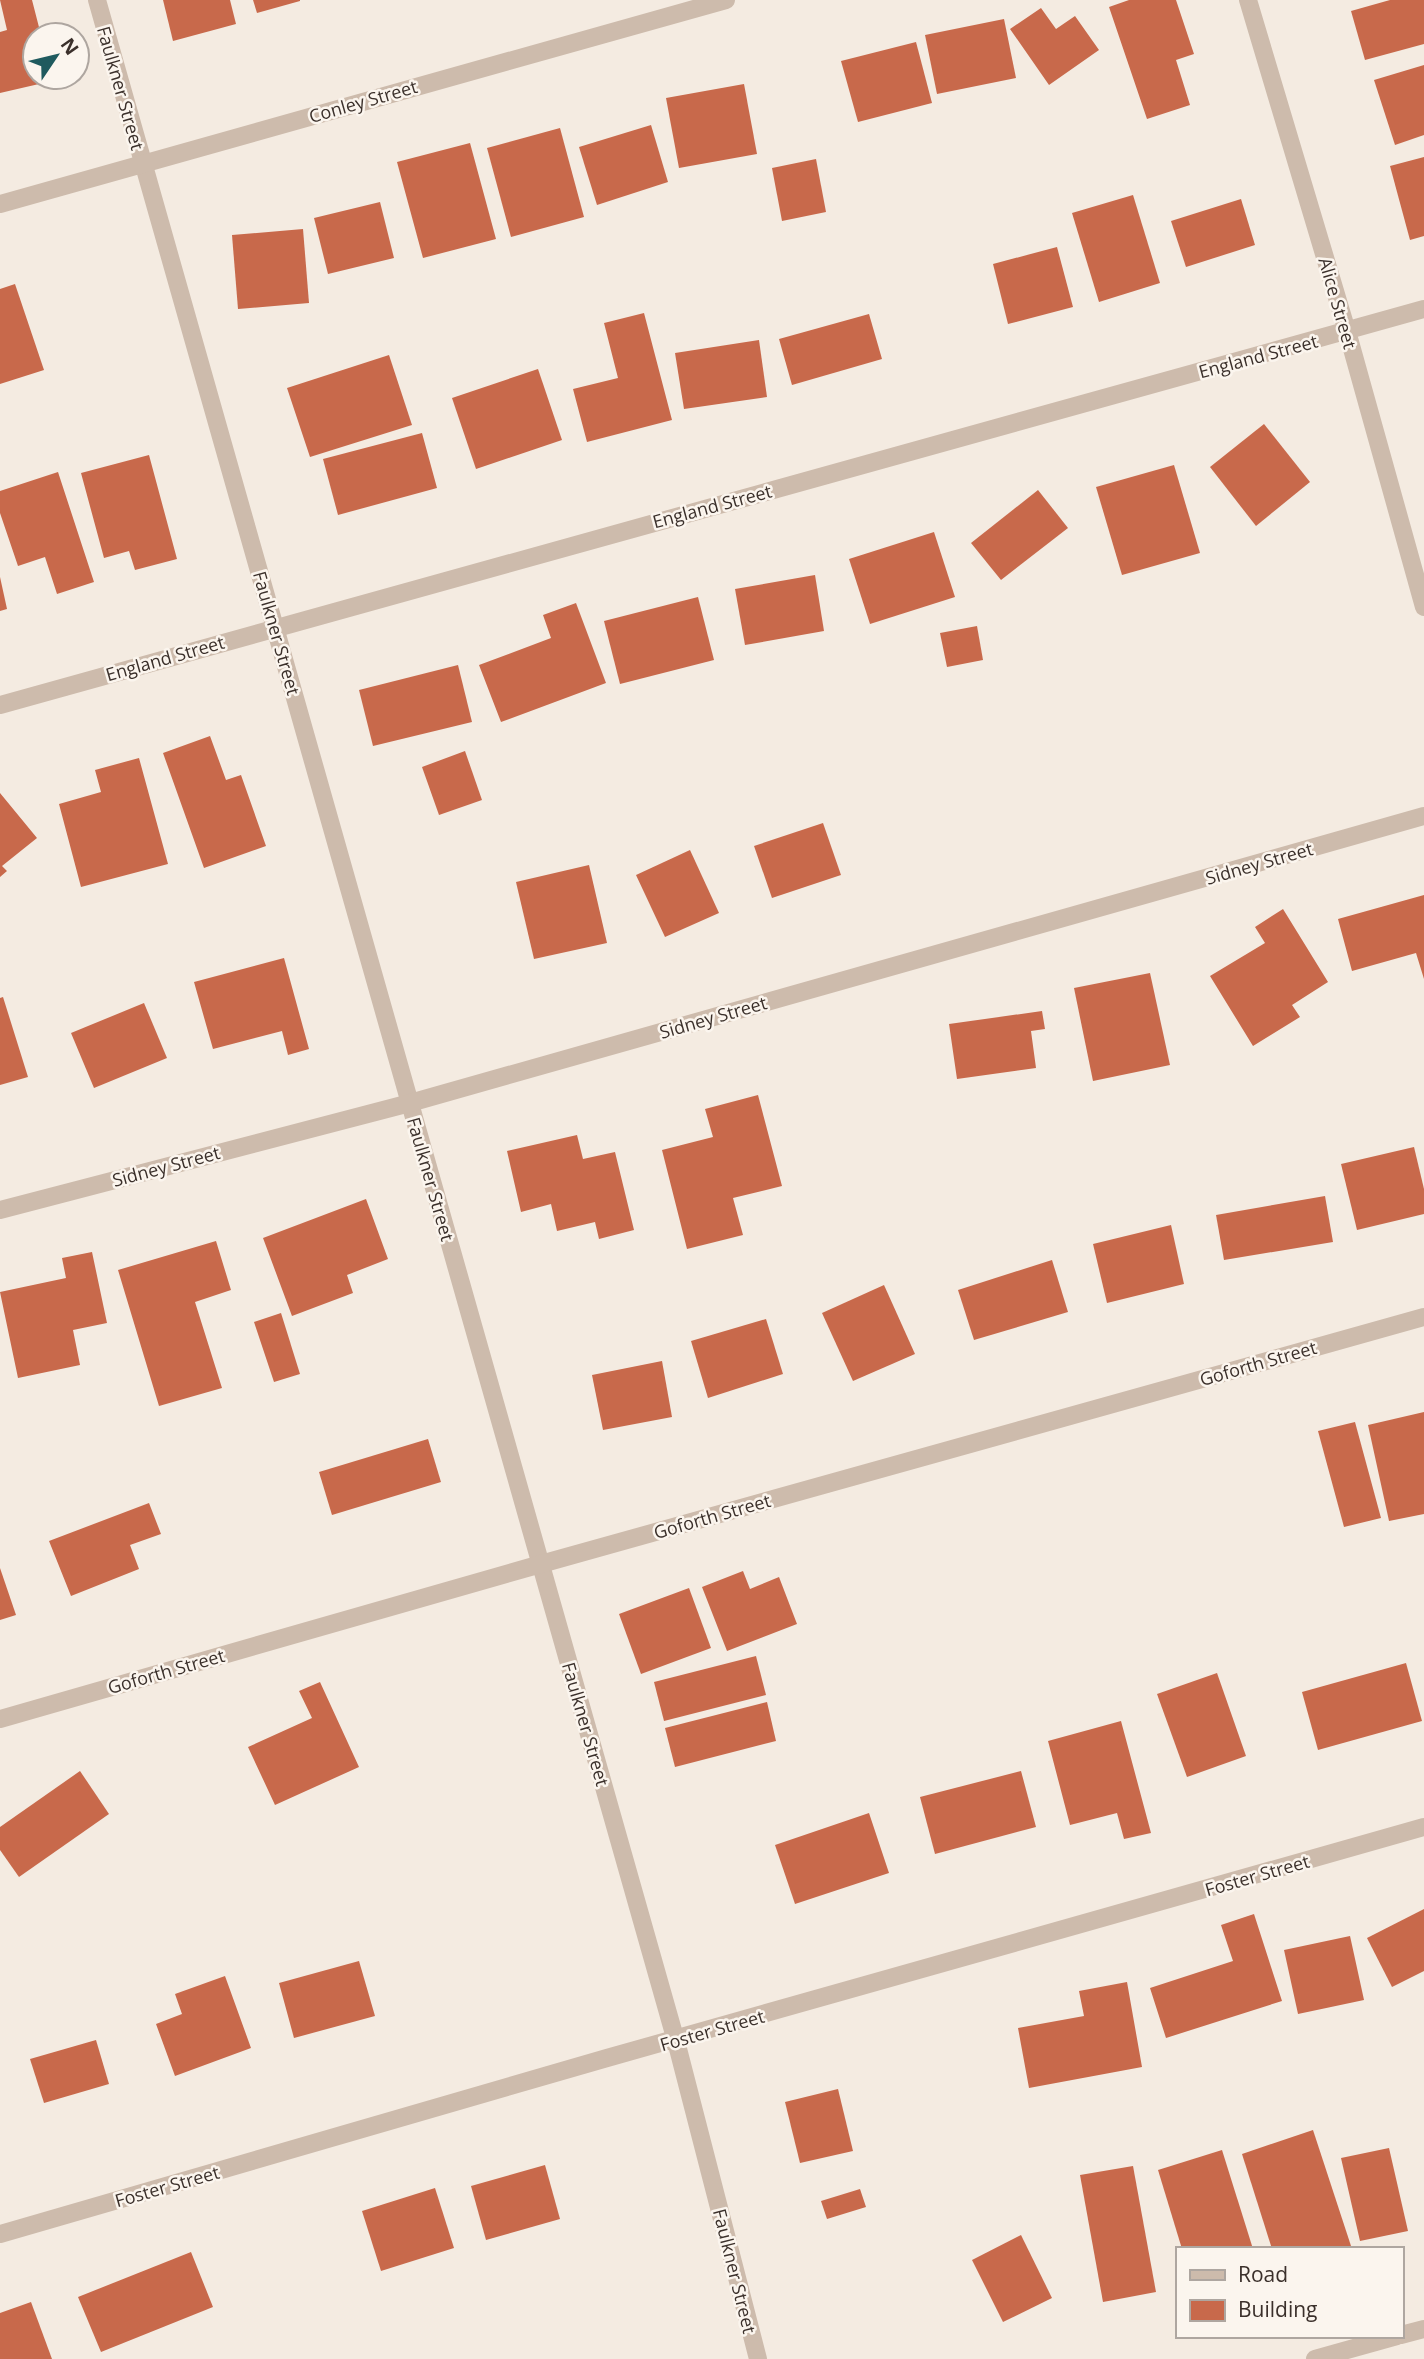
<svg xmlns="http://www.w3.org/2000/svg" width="1424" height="2359" viewBox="0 0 1424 2359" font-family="'Open Sans',sans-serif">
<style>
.building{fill:#c8694b}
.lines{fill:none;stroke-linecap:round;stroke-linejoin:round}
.street{stroke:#cdbbac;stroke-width:18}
.labels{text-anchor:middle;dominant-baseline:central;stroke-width:5;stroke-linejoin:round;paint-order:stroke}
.street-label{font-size:18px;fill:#3b302b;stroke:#fbf5ee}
</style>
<rect width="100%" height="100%" fill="#f4ebe1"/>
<g class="building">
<polygon points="0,0 32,0 41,35 35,35 35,77 51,77 52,81 0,93 0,32 7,30"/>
<polygon points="163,0 230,0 236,24 173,41"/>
<polygon points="253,0 300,0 300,1 257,13"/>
<polygon points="1129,0 1176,0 1194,54 1176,60 1190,105 1147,119 1109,7"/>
<polygon points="1390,0 1424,0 1424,44 1365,60 1351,11"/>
<polygon points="1041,8 1056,29 1075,16 1099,50 1049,85 1010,29"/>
<polygon points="1004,19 1016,78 937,94 925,35"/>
<polygon points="916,42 932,103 858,122 841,61"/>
<polygon points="1424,65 1424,135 1395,145 1374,80"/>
<polygon points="744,84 757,154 679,168 666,98"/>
<polygon points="651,125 668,182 597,205 579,147"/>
<polygon points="560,128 584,217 511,237 487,148"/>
<polygon points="470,143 496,239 423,258 397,162"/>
<polygon points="1424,157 1424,236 1410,240 1390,166"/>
<polygon points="816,159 826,212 782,221 772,168"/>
<polygon points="1133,195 1160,283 1099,302 1072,213"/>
<polygon points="1241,199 1255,245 1186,267 1171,221"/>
<polygon points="380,202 394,258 328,274 314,218"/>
<polygon points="303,229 309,303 238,309 232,235"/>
<polygon points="1057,247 1073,307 1008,324 993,264"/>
<polygon points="15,284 44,370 0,384 0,289"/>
<polygon points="644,313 672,420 587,442 573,389 618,378 604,323"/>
<polygon points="869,314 882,359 792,385 779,339"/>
<polygon points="759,340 767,397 684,409 675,353"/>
<polygon points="389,355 412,425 310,457 287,388"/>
<polygon points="538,369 562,440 476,469 452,398"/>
<polygon points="1264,424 1310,482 1256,526 1210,467"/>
<polygon points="422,433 437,488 338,515 323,459"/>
<polygon points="149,455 177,559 135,570 129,551 104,558 81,473"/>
<polygon points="1174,465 1200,553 1122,575 1096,487"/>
<polygon points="58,472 94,582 57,594 45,557 18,566 0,513 0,491"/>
<polygon points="1038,490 1068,528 1001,580 971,543"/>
<polygon points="934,532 955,597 870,624 849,559"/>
<polygon points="815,575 824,631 745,645 735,589"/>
<polygon points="0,577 7,609 0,611"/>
<polygon points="698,597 714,660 620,684 604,621"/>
<polygon points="576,603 606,683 501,722 479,665 551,638 543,615"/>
<polygon points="977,626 983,660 947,667 940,633"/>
<polygon points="458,665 472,722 373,746 359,690"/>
<polygon points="210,736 226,780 241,775 266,846 204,868 163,753"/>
<polygon points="465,751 482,800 439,815 422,767"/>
<polygon points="139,758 168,864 81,887 59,804 101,792 95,770"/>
<polygon points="0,793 37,838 2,866 7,871 0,877"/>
<polygon points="823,823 841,875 772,898 754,846"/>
<polygon points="690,850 719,913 665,937 636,875"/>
<polygon points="589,865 607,943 534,959 516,882"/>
<polygon points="1424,895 1424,979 1416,953 1352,971 1338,919"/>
<polygon points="1283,909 1328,982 1292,1005 1300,1017 1253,1046 1210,976 1265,943 1255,927"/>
<polygon points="284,958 309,1049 288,1055 282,1031 213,1049 194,982"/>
<polygon points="1150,973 1170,1065 1093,1081 1074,988"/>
<polygon points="3,997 28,1077 0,1085 0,998"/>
<polygon points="144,1003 167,1058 94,1088 71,1033"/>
<polygon points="1042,1011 1045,1029 1031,1031 1036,1068 957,1079 949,1024"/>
<polygon points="758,1095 782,1186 733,1198 743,1235 687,1249 662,1150 713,1137 705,1109"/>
<polygon points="577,1135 583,1159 615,1152 634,1230 599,1239 595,1222 557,1231 551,1204 521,1212 507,1151"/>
<polygon points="1414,1147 1424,1189 1424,1214 1357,1230 1341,1164"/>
<polygon points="1325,1196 1333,1242 1224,1260 1216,1215"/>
<polygon points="366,1199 388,1259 347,1275 353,1293 292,1316 263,1238"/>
<polygon points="1171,1225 1184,1284 1107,1303 1093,1244"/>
<polygon points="216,1241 231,1290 195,1302 222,1388 159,1406 118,1270"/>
<polygon points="92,1252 107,1323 73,1330 80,1365 18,1378 0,1292 66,1278 62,1258"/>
<polygon points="1052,1260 1068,1312 974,1340 958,1290"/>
<polygon points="884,1285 915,1354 853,1381 822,1313"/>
<polygon points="281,1313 300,1374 274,1382 254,1322"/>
<polygon points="766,1319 783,1374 708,1398 691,1341"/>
<polygon points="662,1361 672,1417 603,1430 592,1375"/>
<polygon points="1424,1412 1424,1514 1389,1521 1368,1425"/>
<polygon points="1355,1422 1381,1518 1344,1527 1318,1431"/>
<polygon points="428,1439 441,1482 332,1515 319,1472"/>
<polygon points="149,1503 161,1534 130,1545 139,1569 71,1596 49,1541"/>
<polygon points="0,1568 16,1615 0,1620"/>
<polygon points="743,1571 750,1589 779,1577 797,1624 727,1651 702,1587"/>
<polygon points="689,1588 711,1648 641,1674 619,1614"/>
<polygon points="756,1656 766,1695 664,1721 654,1682"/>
<polygon points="1406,1663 1422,1721 1318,1750 1302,1692"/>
<polygon points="1217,1673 1246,1756 1187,1777 1157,1694"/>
<polygon points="320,1682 359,1767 275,1805 248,1747 312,1718 299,1691"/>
<polygon points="767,1702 776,1741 675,1767 665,1728"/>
<polygon points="1121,1721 1151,1833 1124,1839 1117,1813 1070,1825 1048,1741"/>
<polygon points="80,1771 109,1814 19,1877 0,1850 0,1827"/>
<polygon points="1021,1771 1036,1827 935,1854 920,1797"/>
<polygon points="869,1813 889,1873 795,1904 775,1845"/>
<polygon points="1424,1909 1424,1971 1392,1987 1367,1938"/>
<polygon points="1254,1914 1282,2001 1166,2038 1150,1988 1233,1961 1221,1925"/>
<polygon points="1350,1936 1364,2000 1298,2014 1284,1950"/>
<polygon points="359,1961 375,2016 294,2038 279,1983"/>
<polygon points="225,1976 251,2048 175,2076 156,2024 182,2014 175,1994"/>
<polygon points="1127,1982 1142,2067 1029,2088 1018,2028 1084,2016 1079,1991"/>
<polygon points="96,2040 109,2084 44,2103 30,2059"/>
<polygon points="838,2089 853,2151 800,2163 785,2102"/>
<polygon points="1313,2130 1352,2249 1272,2249 1242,2154"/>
<polygon points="1389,2148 1408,2231 1360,2241 1341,2158"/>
<polygon points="1222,2150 1253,2249 1182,2249 1158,2170"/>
<polygon points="545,2165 560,2219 486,2240 471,2186"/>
<polygon points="1133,2166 1156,2292 1103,2302 1080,2175"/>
<polygon points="435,2188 454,2248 381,2271 362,2211"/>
<polygon points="860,2189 866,2207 827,2219 821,2201"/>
<polygon points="1021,2235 1052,2298 1003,2322 972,2260"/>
<polygon points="191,2252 213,2307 101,2352 78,2297"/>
<polygon points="31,2302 52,2359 0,2359 0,2313"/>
</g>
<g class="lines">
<g class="street">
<polyline points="97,0 676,2041 758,2359"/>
<polyline points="1248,0 1347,331 1424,607"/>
<polyline points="0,204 726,0"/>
<polyline points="0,705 1424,309"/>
<polyline points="0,1210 410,1103 1424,816"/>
<polyline points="0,1719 541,1564 1424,1317"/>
<polyline points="0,2234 607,2058 1424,1827"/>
<polyline points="1401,2335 1424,2329"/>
<polyline points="1315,2359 1397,2336"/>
</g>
</g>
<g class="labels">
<g class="street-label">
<text transform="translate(121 88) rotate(74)">Faulkner Street</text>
<text transform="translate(363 101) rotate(-16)">Conley Street</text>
<text transform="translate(1338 303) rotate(74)">Alice Street</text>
<text transform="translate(1258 356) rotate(-15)">England Street</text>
<text transform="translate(712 506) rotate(-15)">England Street</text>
<text transform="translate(277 633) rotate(74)">Faulkner Street</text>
<text transform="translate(165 658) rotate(-16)">England Street</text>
<text transform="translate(1259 863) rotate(-16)">Sidney Street</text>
<text transform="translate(713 1017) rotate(-16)">Sidney Street</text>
<text transform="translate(166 1166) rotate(-15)">Sidney Street</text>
<text transform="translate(431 1179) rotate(74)">Faulkner Street</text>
<text transform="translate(1258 1363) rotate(-16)">Goforth Street</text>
<text transform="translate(712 1516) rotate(-16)">Goforth Street</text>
<text transform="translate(166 1671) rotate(-16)">Goforth Street</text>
<text transform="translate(586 1724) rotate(74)">Faulkner Street</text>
<text transform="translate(1257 1875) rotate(-16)">Foster Street</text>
<text transform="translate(712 2030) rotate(-16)">Foster Street</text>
<text transform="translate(167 2186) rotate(-16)">Foster Street</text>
<text transform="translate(735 2271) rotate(76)">Faulkner Street</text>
</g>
</g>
<rect x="1176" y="2247" width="228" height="91" fill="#fbf5ee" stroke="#aea6a0" stroke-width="2"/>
<rect x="1190" y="2270" width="35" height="10" fill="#cdbbac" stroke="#aea6a0" stroke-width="2"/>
<text x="1238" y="2282" font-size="21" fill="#3b302b">Road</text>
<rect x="1190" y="2300" width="35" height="21" fill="#c8694b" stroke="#aea6a0" stroke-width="2"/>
<text x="1238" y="2317" font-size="21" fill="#3b302b">Building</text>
<g transform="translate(56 56) rotate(55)"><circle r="33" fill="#fbf5ee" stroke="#aea6a0" stroke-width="2"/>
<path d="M0-5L12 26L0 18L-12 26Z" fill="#1f5a5e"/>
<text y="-10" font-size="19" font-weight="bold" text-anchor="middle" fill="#3b302b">N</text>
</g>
</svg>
